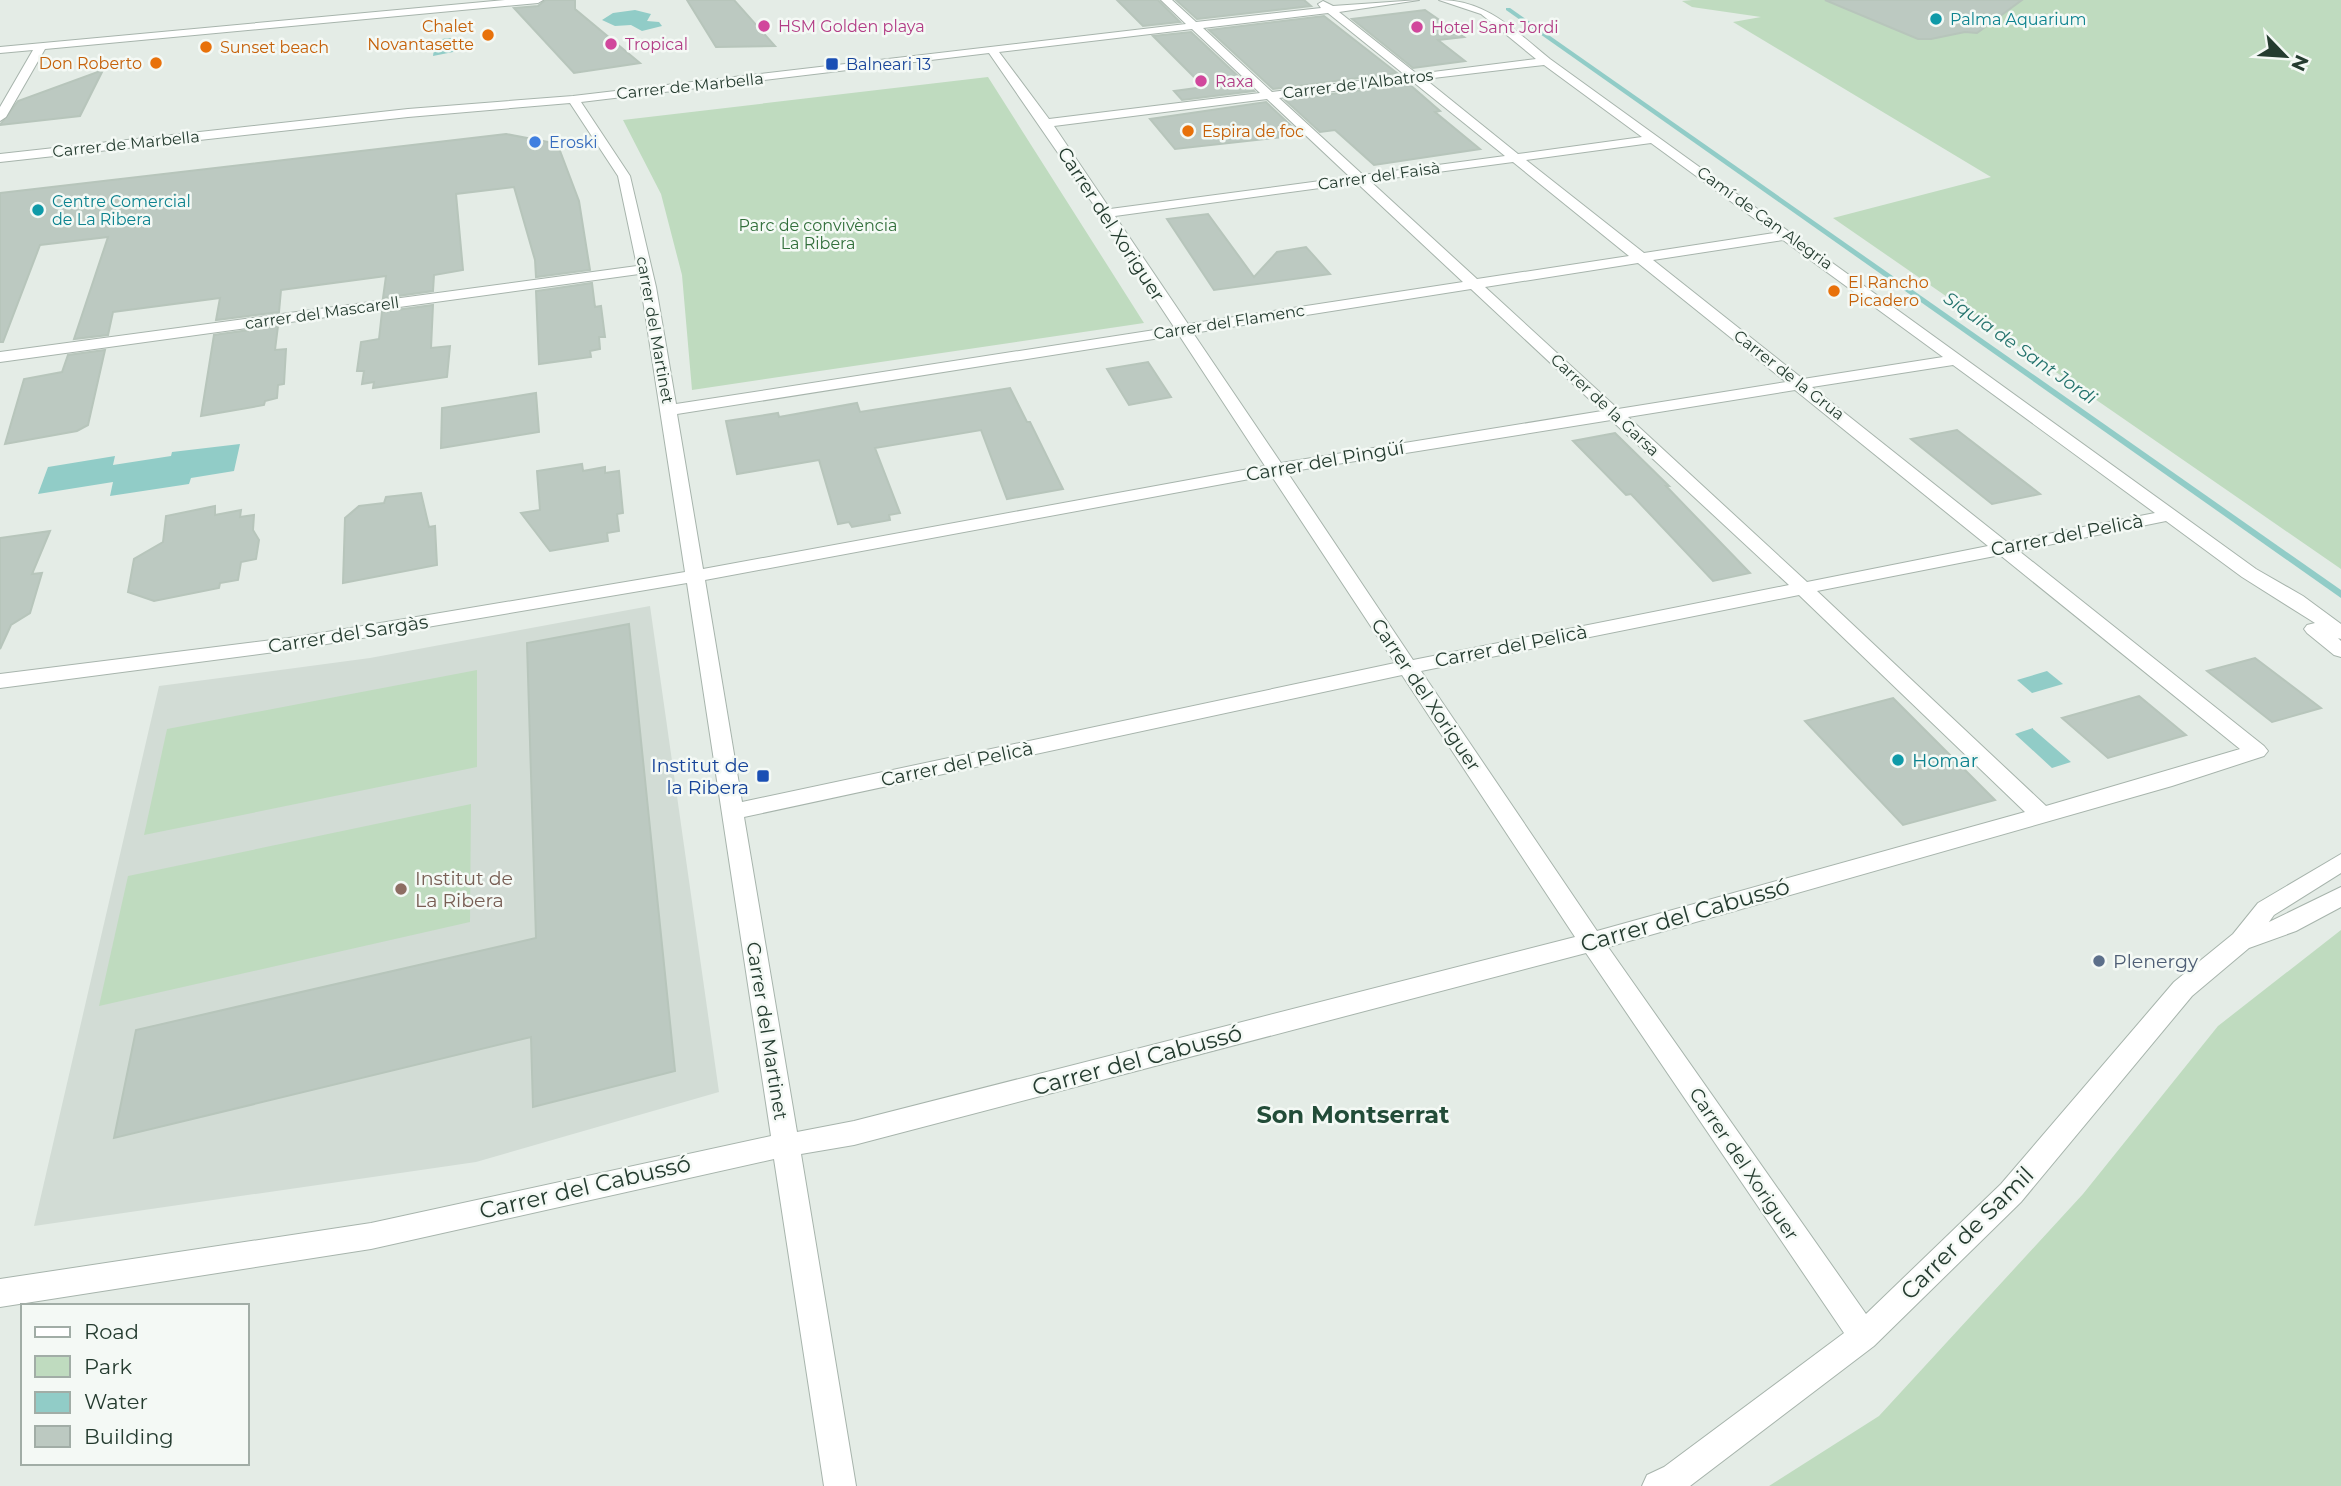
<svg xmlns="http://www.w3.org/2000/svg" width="2341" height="1486" viewBox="0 0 2341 1486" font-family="Montserrat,sans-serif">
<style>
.built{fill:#d2dcd5}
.green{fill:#bfdbbf}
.water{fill:#91ccc7}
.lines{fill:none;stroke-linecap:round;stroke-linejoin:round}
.stream{fill:#91ccc7;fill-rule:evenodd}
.building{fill:#bcc9c1;stroke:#b7c5bb;stroke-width:2}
.minor-casing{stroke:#a7b4ac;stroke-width:2}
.minor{fill:#fff;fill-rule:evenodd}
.culture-dot{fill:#0f9aa8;stroke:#f4f9f5;stroke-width:2.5}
.hotel-dot{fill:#d1479c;stroke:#f4f9f5;stroke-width:2.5}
.food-dot{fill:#e8710a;stroke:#f4f9f5;stroke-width:2.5}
.transit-dot{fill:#1a4fb4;stroke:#f4f9f5;stroke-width:2.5}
.shop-dot{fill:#3f7fe0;stroke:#f4f9f5;stroke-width:2.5}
.education-dot{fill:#8d6e63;stroke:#f4f9f5;stroke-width:2.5}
.service-dot{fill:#5c6f8a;stroke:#f4f9f5;stroke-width:2.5}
.labels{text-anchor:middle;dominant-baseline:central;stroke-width:5;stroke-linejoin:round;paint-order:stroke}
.far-culture-label{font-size:16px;fill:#0d838f;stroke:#f4f9f5;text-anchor:start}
.far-food-label{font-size:16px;fill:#c56008;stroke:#f4f9f5;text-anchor:start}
.far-hotel-label{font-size:16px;fill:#b23c85;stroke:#f4f9f5;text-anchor:start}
.far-transit-label{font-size:16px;fill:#164399;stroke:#f4f9f5;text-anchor:start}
.far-street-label{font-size:16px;fill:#253c30;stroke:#f4f9f5}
.far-shop-label{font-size:16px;fill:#366cbe;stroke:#f4f9f5;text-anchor:start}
.far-park-label{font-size:16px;fill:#326f3b;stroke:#f4f9f5}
.far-water-label{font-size:18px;font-style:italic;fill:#24736d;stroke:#f4f9f5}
.street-label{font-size:19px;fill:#253c30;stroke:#f4f9f5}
.culture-label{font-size:19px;fill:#0d838f;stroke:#f4f9f5;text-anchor:start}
.transit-label{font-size:19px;fill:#164399;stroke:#f4f9f5;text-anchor:end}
.education-label{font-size:19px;fill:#785e54;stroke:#f4f9f5;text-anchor:start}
.service-label{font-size:19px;fill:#4e5e75;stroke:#f4f9f5;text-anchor:start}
.near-street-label{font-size:23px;fill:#253c30;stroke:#f4f9f5}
.near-neighbourhood-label{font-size:24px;font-weight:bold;fill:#224c38;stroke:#f4f9f5}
</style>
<rect width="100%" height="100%" fill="#e4ece6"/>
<polygon class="built" points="650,606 719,1092 476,1162 34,1226 159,686 370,658"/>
<g class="green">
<polygon points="1692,0 2341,0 2341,569 1833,218 1991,177 1733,22 1761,17 1692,7 1682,1"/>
<polygon points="988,77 1144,323 692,390 682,275 661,194 623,120"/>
<polygon points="477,670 477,767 144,835 167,729"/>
<polygon points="471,804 470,922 99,1006 128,876"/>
<polygon points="2341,930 2341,1486 1769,1486 1879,1416 2083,1194 2218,1026"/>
</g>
<g class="water">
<polygon points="635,10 651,14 647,21 659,22 662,26 642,31 631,25 615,26 602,20 613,13"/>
<polygon points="447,38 463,39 468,45 453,52 433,56 434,49 423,47 429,42"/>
<polygon points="240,444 234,471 191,478 189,484 110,496 113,482 38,494 48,467 115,456 113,465 171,456 172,452"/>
<polygon points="2047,671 2063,684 2032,693 2017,680"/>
<polygon points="2033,728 2033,729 2071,762 2052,768 2015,734"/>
</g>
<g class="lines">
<polygon class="stream" points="1506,8 1510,8 2341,590 2341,598 1506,10"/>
</g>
<g class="building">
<polygon points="545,0 575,0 575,9 640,63 574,73 514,8 538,6"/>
<polygon points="687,0 734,0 775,46 716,47"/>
<polygon points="1117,0 1158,0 1180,22 1143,26"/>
<polygon points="1176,0 1304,0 1311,6 1197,19"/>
<polygon points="1825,0 2022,0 1977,33 1965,32 1931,39 1918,39"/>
<polygon points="1425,10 1464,37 1438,40 1465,61 1413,68 1352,19"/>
<polygon points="1324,16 1397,73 1273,89 1209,30"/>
<polygon points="1191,32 1254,91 1182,100 1174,91 1204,87 1153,36"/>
<polygon points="103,70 80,116 0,125 18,101"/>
<polygon points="1409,84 1440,111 1435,112 1480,149 1374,165 1335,130 1320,132 1285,100"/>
<polygon points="1266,102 1301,135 1175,149 1150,119"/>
<polygon points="506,134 548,142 560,151 579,201 590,270 536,277 535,260 514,187 456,194 463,270 434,275 433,291 383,298 386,276 281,290 279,312 216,320 220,298 113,312 108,335 74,339 108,237 40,245 3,342 0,342 0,193"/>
<polygon points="1208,214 1254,277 1277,252 1306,247 1330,274 1214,290 1167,219"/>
<polygon points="592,283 595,307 601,306 605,337 599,337 600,349 590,351 591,357 539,364 536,291"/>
<polygon points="433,305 431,348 450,346 447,377 373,388 374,382 362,384 364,371 357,371 361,342 379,339 382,312"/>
<polygon points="278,326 275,350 286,349 284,384 278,385 277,398 265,401 264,405 201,416 214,335"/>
<polygon points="105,350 88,425 77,431 5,444 24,379 62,372 68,355"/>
<polygon points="1148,362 1171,397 1129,405 1107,369"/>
<polygon points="1010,388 1027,422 1030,422 1063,489 1007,499 981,430 875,448 900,513 889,515 890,520 852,527 849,522 838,524 819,460 737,474 726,421 778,413 779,417 857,403 860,412"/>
<polygon points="536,393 539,432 441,448 442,408"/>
<polygon points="1957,430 2040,494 1992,504 1911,439"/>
<polygon points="1615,433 1669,486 1666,486 1750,573 1713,581 1631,494 1626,495 1573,441"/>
<polygon points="582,464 583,471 605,467 605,473 619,471 623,513 617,514 619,531 607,533 608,541 550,551 521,513 540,510 537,471"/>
<polygon points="421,493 429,527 435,526 437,565 343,583 345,518 359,506 384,503 386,497"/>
<polygon points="215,506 215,515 241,510 240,517 254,515 253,530 259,540 256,559 241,562 238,580 220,583 219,588 154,601 128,592 134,559 163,542 166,516"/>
<polygon points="50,531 32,574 42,573 30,613 11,625 0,649 0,538"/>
<polygon points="629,624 675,1071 533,1107 531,1037 114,1138 136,1030 536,938 527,643"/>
<polygon points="2255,658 2321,708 2272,722 2207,671"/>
<polygon points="2139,696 2186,735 2108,758 2062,718"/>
<polygon points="1893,698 1995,800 1903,825 1805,721"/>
</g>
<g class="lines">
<defs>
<g id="minor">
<polygon points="505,0 543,0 538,3 45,49 6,117 0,121 0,107 33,50 0,53 0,47"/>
<path d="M1161 0H1172L1196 22 1321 8 1318 4 1323 1 1333 6 1419 0 1339 12 1417 74 1536 59 1481 14 1439 0C1487 0 1514 30 1550 59L2256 569 2303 596 2341 624V639L2338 638 2341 641V657L2334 655 2307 633 2304 629 2307 625 2315 623 2242 577 2166 521 2019 551 2264 746 2268 751 2264 756 2172 786 1608 947 1866 1314 2001 1184 2174 982 2233 934 2258 903 2341 854V873L2274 915 2269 922 2341 887V907L2296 931 2249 948 2192 996 2021 1202 1874 1346 1690 1486H1642L1647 1475 1664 1467 1844 1333 1586 953 854 1145 801 1154 856 1486H824L774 1159 371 1249 0 1307V1279L371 1223 771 1136 687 583 297 649 0 688V674L297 637 685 572 639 274 0 362V352L637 266 618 176 570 103 408 117 0 162V154L408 109 573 96 1186 24ZM1328 13 1405 75 1272 92 1203 28ZM1192 29 1260 93 1049 119 999 52ZM989 53 1098 211 1096 214 1102 218 1174 327 676 404 656 287 630 176 581 102ZM1544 65 1642 137 1518 154 1425 79ZM1412 81 1505 156 1363 175 1279 98ZM1267 99 1350 177 1110 209 1054 126ZM1651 143 1774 233 1644 253 1526 160ZM1513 162 1629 256 1477 279 1370 181ZM1357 183 1463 282 1188 324 1115 216ZM1783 240 1943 357 1803 379 1653 260ZM1638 263 1786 382 1618 409 1485 287ZM1471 289 1602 411 1281 463 1193 333ZM1179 335 1265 466 703 569 677 414ZM1953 365 2155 513 2007 542 1812 387ZM1795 390 1988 546 1807 582 1628 417ZM1611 420 1789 585 1413 660 1287 472ZM1271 475 1395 663 742 802 705 580ZM2000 555 2240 749 2046 806 1817 591ZM1799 595 2025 812 1597 931 1421 671ZM1402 675 1575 937 854 1121 797 1132 744 817Z"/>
</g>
</defs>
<use href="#minor" class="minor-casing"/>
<use href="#minor" class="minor"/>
</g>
<g class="culture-dot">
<circle cx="1936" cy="19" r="7"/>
<circle cx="38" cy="210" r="7"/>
<circle cx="1898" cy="760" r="7"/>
</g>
<g class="hotel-dot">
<circle cx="764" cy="26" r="7"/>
<circle cx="1417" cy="27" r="7"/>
<circle cx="611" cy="44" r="7"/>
<circle cx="1201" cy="81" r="7"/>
</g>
<g class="food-dot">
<circle cx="488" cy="35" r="7"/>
<circle cx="206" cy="47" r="7"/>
<circle cx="156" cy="63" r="7"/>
<circle cx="1188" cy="131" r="7"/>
<circle cx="1834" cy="291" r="7"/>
</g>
<g class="transit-dot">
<rect x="825" y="57" width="14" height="14" rx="3.5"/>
<rect x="756" y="769" width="14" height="14" rx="3.5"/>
</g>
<circle class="shop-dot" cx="535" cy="142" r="7"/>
<circle class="education-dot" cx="401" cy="889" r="7"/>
<circle class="service-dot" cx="2099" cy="961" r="7"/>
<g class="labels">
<g class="far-culture-label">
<text x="1950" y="19">Palma Aquarium</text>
<text x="52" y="201">Centre Comercial<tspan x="52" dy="18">de La Ribera</tspan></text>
</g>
<g class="far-food-label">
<text x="474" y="26" text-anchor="end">Chalet<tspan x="474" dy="18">Novantasette</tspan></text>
<text x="220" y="47">Sunset beach</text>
<text x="142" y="63" text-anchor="end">Don Roberto</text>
<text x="1202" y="131">Espira de foc</text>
<text x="1848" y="282">El Rancho<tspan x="1848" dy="18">Picadero</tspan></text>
</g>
<g class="far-hotel-label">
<text x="778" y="26">HSM Golden playa</text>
<text x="1431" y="27">Hotel Sant Jordi</text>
<text x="625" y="44">Tropical</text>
<text x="1215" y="81">Raxa</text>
</g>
<g class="far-transit-label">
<text x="846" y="64">Balneari 13</text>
</g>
<g class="far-street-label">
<text transform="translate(1358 84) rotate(-7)">Carrer de l'Albatros</text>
<text transform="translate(690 86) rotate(-6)">Carrer de Marbella</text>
<text transform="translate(126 144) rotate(-6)">Carrer de Marbella</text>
<text transform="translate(1379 176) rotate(-8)">Carrer del Faisà</text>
<text transform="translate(1765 218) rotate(36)">Camí de Can Alegria</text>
<text transform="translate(322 313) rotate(-8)">carrer del Mascarell</text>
<text transform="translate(1229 322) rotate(-9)">Carrer del Flamenc</text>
<text transform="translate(655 330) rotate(80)">carrer del Martinet</text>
<text transform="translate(1789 375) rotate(38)">Carrer de la Grua</text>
<text transform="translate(1605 405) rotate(43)">Carrer de la Garsa</text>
</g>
<g class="far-shop-label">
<text x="549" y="142">Eroski</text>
</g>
<g class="far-park-label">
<text x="818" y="225">Parc de convivència<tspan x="818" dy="18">La Ribera</tspan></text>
</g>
<g class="far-water-label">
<text transform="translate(2020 348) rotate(35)">Síquia de Sant Jordi</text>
</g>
<g class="street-label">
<text transform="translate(1111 224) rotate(57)">Carrer del Xoriguer</text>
<text transform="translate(1325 461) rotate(-10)">Carrer del Pingüí</text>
<text transform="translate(2067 535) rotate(-11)">Carrer del Pelicà</text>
<text transform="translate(348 634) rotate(-9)">Carrer del Sargàs</text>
<text transform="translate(1511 646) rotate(-11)">Carrer del Pelicà</text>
<text transform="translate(1426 695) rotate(56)">Carrer del Xoriguer</text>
<text transform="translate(957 764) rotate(-12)">Carrer del Pelicà</text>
<text transform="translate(767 1031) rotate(81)">Carrer del Martinet</text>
<text transform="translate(1744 1164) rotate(56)">Carrer del Xoriguer</text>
</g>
<g class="culture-label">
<text x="1912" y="760">Homar</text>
</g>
<g class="transit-label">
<text x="749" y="765">Institut de<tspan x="749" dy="22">la Ribera</tspan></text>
</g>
<g class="education-label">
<text x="415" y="878">Institut de<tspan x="415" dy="22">La Ribera</tspan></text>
</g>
<g class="service-label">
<text x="2113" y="961">Plenergy</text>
</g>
<g class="near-street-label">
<text transform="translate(1685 915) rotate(-16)">Carrer del Cabussó</text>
<text transform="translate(1137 1060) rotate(-15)">Carrer del Cabussó</text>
<text transform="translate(585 1187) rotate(-13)">Carrer del Cabussó</text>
<text transform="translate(1967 1233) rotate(-45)">Carrer de Samil</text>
</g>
<g class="near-neighbourhood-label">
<text x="1353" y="1114">Son Montserrat</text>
</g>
</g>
<rect x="21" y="1304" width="228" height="161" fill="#f4f9f5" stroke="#a1ada6" stroke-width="2"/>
<rect x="35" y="1327" width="35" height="10" fill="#ffffff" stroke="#a1ada6" stroke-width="2"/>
<text x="84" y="1339" font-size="21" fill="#253c30">Road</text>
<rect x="35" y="1356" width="35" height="21" fill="#bfdbbf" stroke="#a1ada6" stroke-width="2"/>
<text x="84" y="1374" font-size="21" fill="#253c30">Park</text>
<rect x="35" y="1392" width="35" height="21" fill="#91ccc7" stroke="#a1ada6" stroke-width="2"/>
<text x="84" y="1409" font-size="21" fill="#253c30">Water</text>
<rect x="35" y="1426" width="35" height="21" fill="#bcc9c1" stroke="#a1ada6" stroke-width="2"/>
<text x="84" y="1444" font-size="21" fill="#253c30">Building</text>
<g transform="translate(2285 56) rotate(115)" stroke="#f4f9f5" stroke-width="5" paint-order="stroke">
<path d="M0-5L12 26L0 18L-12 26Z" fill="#253c30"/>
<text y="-10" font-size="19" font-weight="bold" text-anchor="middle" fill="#253c30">N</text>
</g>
</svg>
